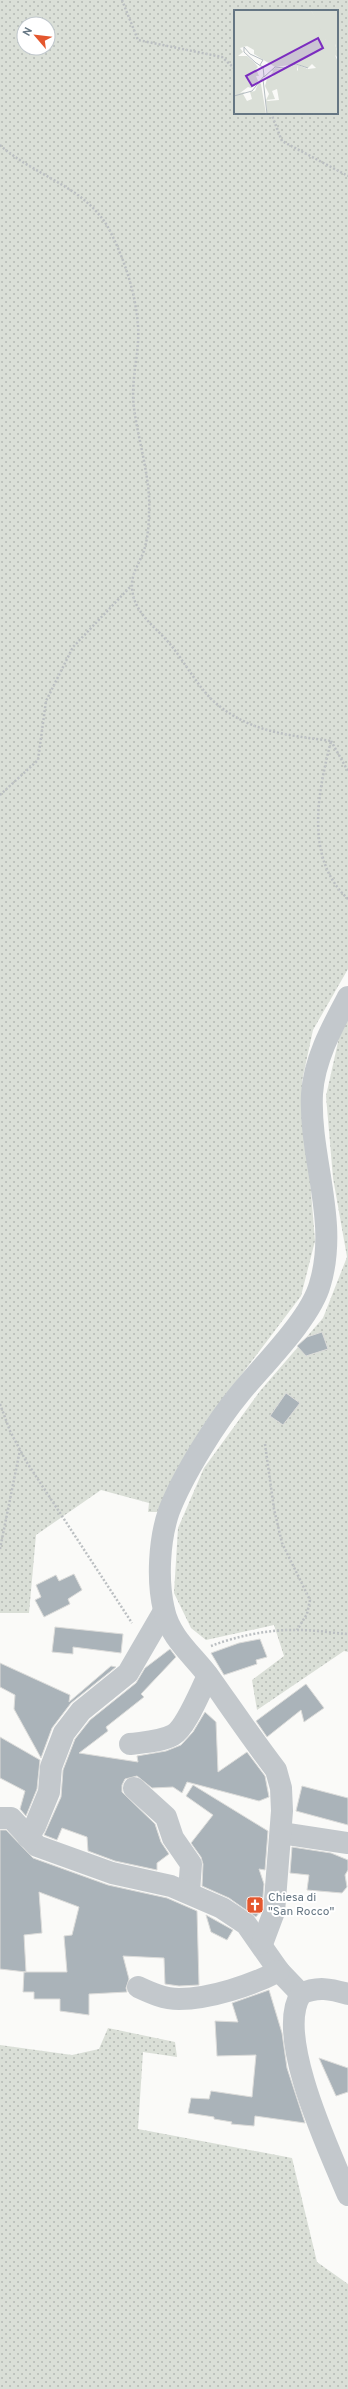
<svg xmlns="http://www.w3.org/2000/svg" width="348" height="2389" viewBox="0 0 348 2389" font-family="Overpass,sans-serif">
<style>
.grass{fill:url(#grass-dots);fill-rule:evenodd}
.building{fill:#aab3b9;stroke:#dcdcda}
.lines{fill:none;stroke-linecap:round;stroke-linejoin:round}
.path{stroke:#bbbfc2;stroke-width:2.5;stroke-dasharray:2 2;stroke-linecap:butt}
.minor{stroke:#c3c8cc;stroke-width:22}
.labels{text-anchor:middle;dominant-baseline:central;stroke-width:4;stroke-linejoin:round;paint-order:stroke}
.poi-label{font-size:12px;fill:#657683;stroke:#fff;text-anchor:start}
.inset-road{fill:none;stroke:#b5bdc2;stroke-width:1}
.view{fill:#7b2cbf;fill-opacity:0.15;stroke:#7b2cbf;stroke-width:2}
.inset-edge{fill:none;stroke:#657683;stroke-width:2}
</style>
<defs>
<pattern id="grass-dots" width="8" height="8" patternUnits="userSpaceOnUse"><rect width="8" height="8" fill="#dadfd7"/><path d="M2 2h.1M6 6h.1" fill="none" stroke="#b4b9b4" stroke-width="1.8" stroke-linecap="round"/></pattern>
</defs>
<rect width="100%" height="100%" fill="#fafaf8"/>
<g class="grass">
<path d="M0 0H348V969L313 1030 302 1081 315 1241 301 1296 202 1427 160 1512H148L149 1503 101 1490 36 1535 29 1613H0ZM235 11H337V113H235ZM24 24H48V48H24Z"/>
<polygon points="348,1020 348,1652 344,1651 257,1710 252,1680 284,1656 274,1625 206,1640 191,1628 174,1593 178,1528 204,1468 260,1391 323,1318 347,1257 333,1178 326,1096 340,1033"/>
<polygon points="108,2028 175,2042 177,2057 143,2052 138,2129 292,2158 317,2262 348,2284 348,2389 0,2389 0,2045 72,2055 99,2049"/>
</g>
<g class="building">
<polygon points="322,1332 328,1349 306,1356 297,1346 307,1337"/>
<polygon points="286,1393 300,1403 283,1425 270,1416"/>
<polygon points="74,1574 82,1590 68,1599 70,1604 44,1617 35,1600 41,1597 36,1585 56,1575 59,1581"/>
<polygon points="55,1627 123,1634 121,1653 73,1647 73,1654 52,1652"/>
<polygon points="260,1639 267,1657 256,1660 257,1664 224,1675 211,1653 239,1643"/>
<polygon points="170,1649 176,1657 141,1694 144,1697 106,1727 108,1731 79,1753 138,1762 137,1756 166,1751 181,1745 193,1732 205,1712 216,1722 218,1772 247,1752 265,1776 269,1797 259,1801 187,1782 182,1793 173,1787 152,1788 137,1776 125,1779 122,1785 122,1792 155,1824 161,1842 169,1854 157,1863 157,1870 115,1861 88,1851 87,1837 62,1828 57,1840 44,1835 61,1797 63,1770 75,1739 90,1720 136,1683 145,1668"/>
<polygon points="0,1663 70,1695 69,1702 111,1666 116,1667 71,1703 52,1728 41,1758 14,1709 15,1695 0,1687"/>
<polygon points="306,1684 324,1708 304,1722 301,1710 267,1737 256,1721"/>
<polygon points="0,1737 40,1760 37,1789 26,1816 20,1809 25,1791 0,1778"/>
<polygon points="193,1785 268,1831 265,1870 259,1869 264,1884 262,1909 256,1917 229,1898 202,1886 203,1864 201,1857 191,1843 213,1815 186,1796"/>
<polygon points="302,1786 348,1798 348,1825 296,1811"/>
<polygon points="0,1830 6,1830 33,1858 108,1885 167,1898 197,1911 199,1985 179,1986 165,1984 164,1958 123,1956 129,1979 126,1988 127,1992 89,1994 89,2015 60,2011 60,1999 34,1999 34,1992 23,1992 24,1972 67,1972 64,1936 72,1935 79,1907 39,1892 42,1933 24,1935 26,1972 0,1969"/>
<polygon points="292,1847 331,1853 348,1860 348,1870 345,1875 347,1887 342,1893 307,1890 309,1875 290,1873"/>
<polygon points="206,1915 233,1930 227,1940 211,1932"/>
<polygon points="269,1990 282,2033 287,2068 305,2123 255,2116 254,2126 231,2124 232,2122 214,2119 214,2117 188,2113 191,2098 209,2099 211,2091 252,2097 256,2055 217,2056 215,2021 238,2022 232,2003"/>
<polygon points="319,2058 348,2068 348,2092 336,2096"/>
</g>
<g class="lines">
<g class="path">
<polyline points="122,0 138,40 222,57 235,69"/>
<polyline points="271,113 282,141 348,176"/>
<path d="M0 145C35 177 89 187 111 233 125 261 136 295 138 326 140 353 130 381 134 408 138 440 151 479 149 512 149 523 148 536 145 547 142 560 131 572 132 587 133 613 155 626 170 644 185 662 200 691 218 705 253 733 289 735 331 741 318 792 304 858 348 899"/>
<polyline points="331,741 348,771"/>
<polyline points="0,795 38,760 46,701 73,647 131,586"/>
<polyline points="0,1404 10,1431 26,1461 132,1623"/>
<polyline points="265,1444 274,1509 282,1543 310,1600 307,1614 297,1630"/>
<polyline points="0,1549 20,1450"/>
<path d="M211 1646C237 1636 270 1629 299 1630 315 1630 332 1633 348 1634"/>
</g>
<g class="minor">
<path d="M130 1744C144 1742 160 1742 173 1735 186 1728 201 1689 208 1676"/>
<polyline points="134,1788 166,1817 173,1838 191,1864 189,1892"/>
<polyline points="0,1818 11,1818 37,1846 112,1873 171,1886 222,1908 246,1924 279,1971 301,1994"/>
<polyline points="281,1833 348,1843"/>
<polyline points="28,1837 35,1826 49,1792 51,1767 64,1733 81,1711 128,1673 164,1611"/>
<path d="M262 1944 274 1912 282 1811 281 1788 276 1770C253 1740 232 1709 210 1678 194 1656 170 1638 164 1610 157 1581 159 1540 169 1511 183 1475 216 1422 241 1392 264 1364 311 1318 320 1284 339 1221 309 1158 312 1094 314 1060 332 1027 348 997"/>
<path d="M138 1987C151 1993 164 1999 179 1999 210 1999 252 1985 279 1971"/>
<path d="M348 1994C331 1989 317 1986 301 1994 274 2035 330 2152 348 2195"/>
</g>
</g>
<defs>
<symbol id="church-square" viewBox="-11 -11 22 22"><rect x="-9" y="-9" width="18" height="18" rx="4" fill="#e4572e" stroke="#fff"/><path d="M-1.2-6h2.4v3.5h3.3v2.4h-3.3V6h-2.4V-.1h-3.3v-2.4h3.3Z" fill="#fff"/></symbol>
</defs>
<g fill-rule="evenodd">
<use href="#church-square" x="245" y="1895" width="20" height="20"/>
</g>
<g class="labels">
<g class="poi-label">
<text x="268" y="1898">Chiesa di<tspan x="268" dy="14">"San Rocco"</tspan></text>
</g>
</g>
<g transform="translate(234 10)">
<rect width="104" height="104" fill="#fafaf8"/>
<path d="M0 0H77L81 7H87L88 13 84 12 90 25 92 21 96 25 91 29 101 34 104 44 103 47 101 45 104 52V104H33L32 90 34 91 45 90 43 79 38 81 41 89 32 90 35 84 31 76 33 69 40 66 37 63 39 62 38 60 41 58 49 59 61 55H64L63 60 64 61V55L74 59 82 58 78 54 74 58 63 54 41 57 20 44V40L13 36 6 38 9 42 4 46H13L20 52 24 57 22 59 25 66H22L24 71 20 76 17 78 14 77 6 83 11 82 9 84 13 91 18 89 16 82 21 81 25 72 27 74 32 104H0Z" fill="#dadfd7"/>
<path d="M77 0H104V44L101 34 95 37Z" fill="#dadfd7"/>
<path class="inset-road" d="M30 67 41 57 50 58 62 54 74 58M29 69 33 104M0 86 18 81 30 66 29 57 25 55 24 54 22 53 10 42V37L16 44 29 50 26 55"/>
<path class="view" d="M84 28 89 38 18 76 12 66Z"/>
<rect width="104" height="104" class="inset-edge"/>
</g>
<g transform="translate(36 36) rotate(298)"><circle r="19" fill="#ffffff" stroke="#c1c8cd"/>
<path d="M0-3L7 15L0 10L-7 15Z" fill="#e4572e"/>
<text y="-6" font-size="11" font-weight="bold" text-anchor="middle" fill="#657683">N</text>
</g>
</svg>
